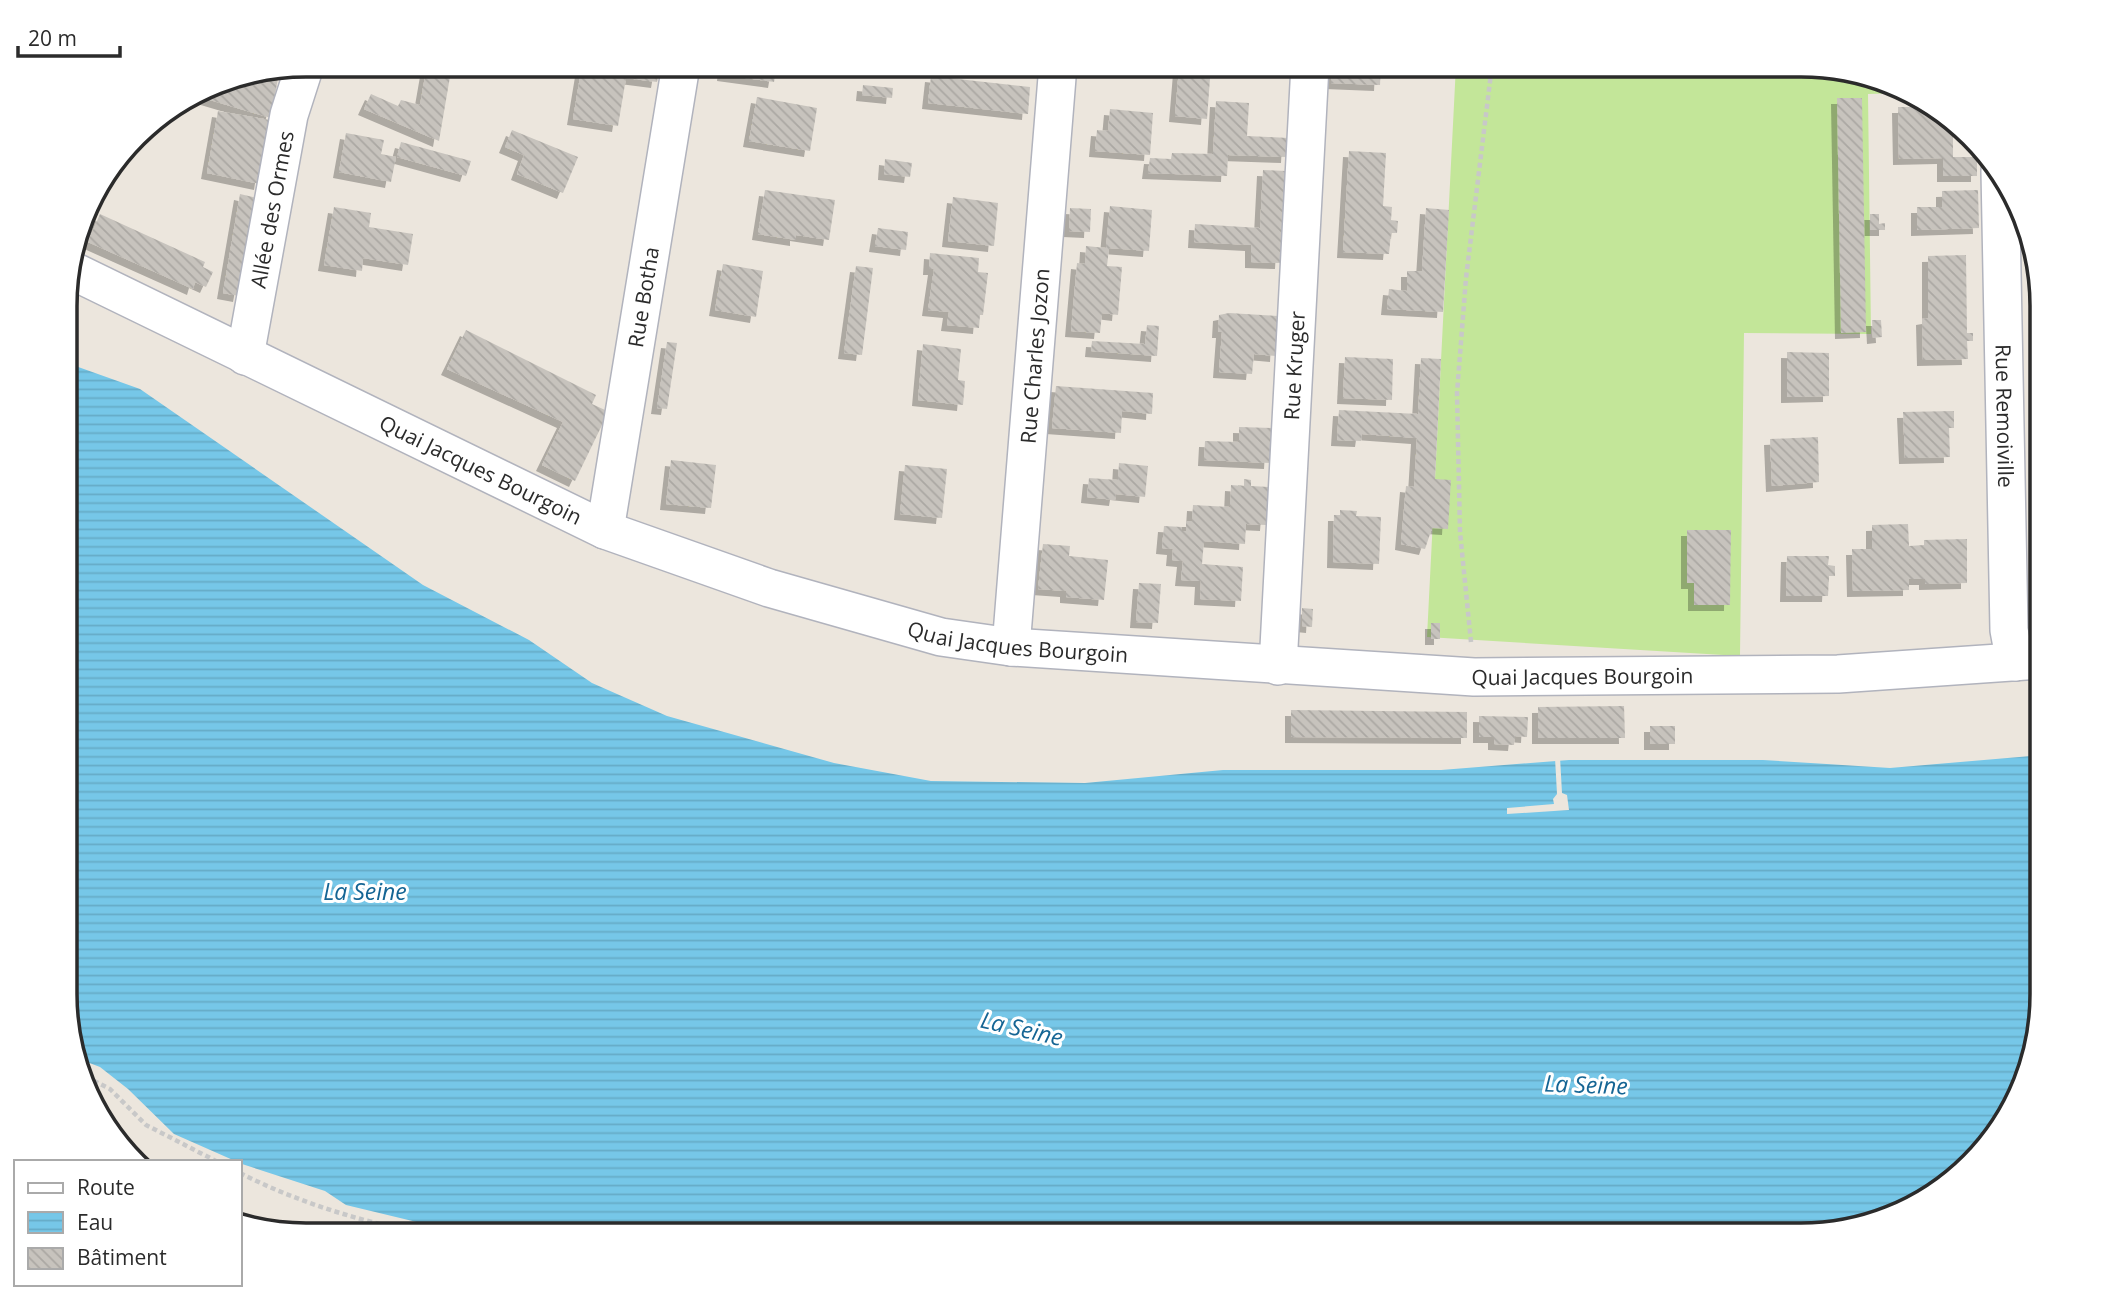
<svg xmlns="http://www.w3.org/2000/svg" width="2107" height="1300" viewBox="0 0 2107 1300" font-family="'Open Sans',sans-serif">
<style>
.pitch{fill:#c3e699}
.water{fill:url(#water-rules)}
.pier{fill:#ece6dd}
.building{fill:url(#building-back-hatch);filter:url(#shadow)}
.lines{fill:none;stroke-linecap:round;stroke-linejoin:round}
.minor-casing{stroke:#b1b3bd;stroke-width:40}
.path{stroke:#c8c8c8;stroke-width:4.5;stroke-dasharray:5 3.5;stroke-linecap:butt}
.minor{stroke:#fff;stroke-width:37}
.labels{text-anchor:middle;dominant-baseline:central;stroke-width:6;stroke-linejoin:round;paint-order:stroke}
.street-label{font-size:21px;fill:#2b2b2b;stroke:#fff}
.water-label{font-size:23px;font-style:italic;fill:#156594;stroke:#fff}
.rim{fill:none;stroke:#2b2b2b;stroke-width:3.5}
</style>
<defs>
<pattern id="water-rules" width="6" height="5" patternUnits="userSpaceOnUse" patternTransform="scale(1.75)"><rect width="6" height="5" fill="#76c7e8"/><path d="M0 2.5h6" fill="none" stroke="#66abc7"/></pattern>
<pattern id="building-back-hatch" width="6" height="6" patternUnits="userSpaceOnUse" patternTransform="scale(1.75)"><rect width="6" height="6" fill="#c7c3bd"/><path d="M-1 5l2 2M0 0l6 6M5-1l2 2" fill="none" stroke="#aba8a3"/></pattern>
<filter id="shadow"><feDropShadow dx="-6" dy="6" stdDeviation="0" flood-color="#0004"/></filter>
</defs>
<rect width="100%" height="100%" fill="#ece6dd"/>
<polygon class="pitch" points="1456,65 1801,65 1904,93 1868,94 1871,334 1744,333 1740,656 1427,637"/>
<polygon class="water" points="67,363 140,389 423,585 529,640 592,683 667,716 834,763 931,781 1085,783 1223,770 1441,770 1569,760 1763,760 1890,768 2042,755 2042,1009 2010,1115 1922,1203 1816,1235 478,1235 445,1225 425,1224 346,1205 325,1191 242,1164 174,1134 128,1089 100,1067 79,1059 67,1025"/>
<polygon class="pier" points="1560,757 1562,793 1567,795 1569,810 1507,814 1507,808 1554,804 1553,799 1557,794 1555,758"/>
<g class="building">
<polygon points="427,65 452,65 439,141 364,109 371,94 398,106 401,100 420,105"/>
<polygon points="601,65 660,65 657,82 626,78 618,126 573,119 581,71 599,73"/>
<polygon points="724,65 777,65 774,82 723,75"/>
<polygon points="1159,65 1211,65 1207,119 1175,116 1179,68"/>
<polygon points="1332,65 1381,65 1380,85 1331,83"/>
<polygon points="261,74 278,78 271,118 200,97 202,91 214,83"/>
<polygon points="931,76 1030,87 1028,114 928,103"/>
<polygon points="863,85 893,88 892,98 862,95"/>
<polygon points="757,97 817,108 810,151 749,141"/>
<polygon points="1837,98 1862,98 1866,332 1841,333"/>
<polygon points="1216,101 1249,103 1247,136 1288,138 1287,157 1228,155 1227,176 1148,173 1150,158 1171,159 1172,153 1213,154"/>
<polygon points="1898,107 1932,107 1953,127 1953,157 1977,157 1977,176 1943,176 1943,158 1899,159"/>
<polygon points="1110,109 1153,113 1150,155 1095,151 1097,130 1108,131"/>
<polygon points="218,111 270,120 260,184 207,173"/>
<polygon points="512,130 578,157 563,193 517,174 524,155 505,147"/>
<polygon points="346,133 384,140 381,154 396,157 391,182 339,172"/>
<polygon points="401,142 471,161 466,176 397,157"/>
<polygon points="1349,151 1386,153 1383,206 1392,207 1391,220 1398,221 1397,233 1391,233 1389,254 1343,252"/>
<polygon points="885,159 912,163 910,177 884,174"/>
<polygon points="1263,170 1286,171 1281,263 1251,262 1251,245 1194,242 1195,224 1260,228"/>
<polygon points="765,190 835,200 829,240 796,235 796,240 758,234"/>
<polygon points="1978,190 1979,228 1917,230 1917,207 1942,207 1942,191"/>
<polygon points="240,194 257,198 239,296 223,293"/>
<polygon points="953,197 998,203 994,246 948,241"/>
<polygon points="1110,206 1152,210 1149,251 1109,248 1107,266 1122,267 1118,315 1102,313 1100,333 1071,331 1077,263 1085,264 1086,246 1106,248"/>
<polygon points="334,207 371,213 369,227 413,234 408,265 363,258 362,271 324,265"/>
<polygon points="1070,208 1091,209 1090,232 1069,231"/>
<polygon points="1426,208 1449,210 1443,312 1387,309 1389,289 1407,291 1407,271 1422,271"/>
<polygon points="100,214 205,262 203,267 213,272 206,287 195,282 193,289 88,242"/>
<polygon points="1870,214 1879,214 1879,224 1885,223 1885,230 1870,230"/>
<polygon points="878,228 908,232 906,250 875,246"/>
<polygon points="930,253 979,258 978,272 988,273 983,315 980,315 979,328 947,325 949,312 928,310 934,269 929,269"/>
<polygon points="1966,255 1967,333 1973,333 1973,341 1967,341 1968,359 1923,360 1922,319 1928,318 1928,256"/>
<polygon points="723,264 763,271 756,317 715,310"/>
<polygon points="856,266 873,268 862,355 844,353"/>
<polygon points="1229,313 1278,316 1276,356 1254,354 1252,374 1219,372 1222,332 1218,332 1219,315"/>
<polygon points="1872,320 1881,320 1882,337 1873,338"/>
<polygon points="1147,325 1159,326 1157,356 1091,351 1092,341 1145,344"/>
<polygon points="466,330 596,395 592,404 605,410 603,423 575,481 542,465 563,422 447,369"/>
<polygon points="667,342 677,343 667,409 657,408"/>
<polygon points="923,344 961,349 958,380 965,381 963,405 918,400"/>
<polygon points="1787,352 1829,353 1829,396 1787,397"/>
<polygon points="1345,357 1393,359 1392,400 1343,398"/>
<polygon points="1421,358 1441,359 1435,479 1451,480 1448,529 1432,528 1425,549 1401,544 1406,486 1414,487 1417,438 1362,434 1361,441 1337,440 1339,410 1418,414"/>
<polygon points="1056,386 1153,393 1152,414 1122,411 1121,433 1052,428"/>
<polygon points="1954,411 1954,428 1949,428 1950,457 1905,458 1903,412"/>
<polygon points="1239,427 1272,428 1270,463 1204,460 1205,441 1239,442"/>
<polygon points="1818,437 1819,482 1772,486 1770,439"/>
<polygon points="671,460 716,465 711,508 666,504"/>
<polygon points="1119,463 1148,466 1145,497 1116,494 1115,500 1087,497 1089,478 1118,480"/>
<polygon points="905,465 947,469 942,518 900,514"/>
<polygon points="1244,479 1251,480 1251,486 1269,487 1266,525 1246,524 1245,544 1204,541 1202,564 1243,567 1241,601 1200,599 1201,581 1181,580 1183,561 1172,560 1173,549 1162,548 1164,526 1182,527 1182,531 1186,531 1186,521 1192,521 1193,505 1230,507 1231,485 1244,486"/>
<polygon points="1340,510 1357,511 1356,516 1381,517 1379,564 1333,562 1334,515 1340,515"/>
<polygon points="1908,524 1909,546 1924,545 1924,540 1967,539 1967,583 1925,584 1925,579 1909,579 1909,590 1853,591 1852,549 1872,549 1872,525"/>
<polygon points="1687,530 1731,530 1730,605 1694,605 1694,583 1687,583"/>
<polygon points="1043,544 1070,546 1069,556 1108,560 1104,600 1066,597 1066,591 1038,589"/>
<polygon points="1787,556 1829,556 1828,565 1835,566 1835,576 1829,576 1828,596 1786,596"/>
<polygon points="1139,583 1161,584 1158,623 1136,622"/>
<polygon points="1302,608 1313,609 1312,627 1302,626"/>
<rect x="1431" y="623" width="9" height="16"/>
<polygon points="1624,706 1625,738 1538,738 1538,707"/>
<polygon points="1291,710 1467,712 1467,738 1291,737"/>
<polygon points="1479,716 1528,717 1527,737 1515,736 1514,745 1494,744 1494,737 1479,737"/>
<rect x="1650" y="726" width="25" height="18"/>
</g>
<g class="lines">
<defs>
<g id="minor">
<path id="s1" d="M2000 171 2009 630 2015 662"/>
<path id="s2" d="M69 269 605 530 769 588 941 637 1011 647 1474 677 1838 674 2042 660"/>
<path id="s3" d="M245 356 289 115 305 65"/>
<path id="s4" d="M605 530 681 65"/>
<path id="s5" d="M1011 647 1058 65"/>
<path id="s6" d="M1278 666 1310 65"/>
</g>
</defs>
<use href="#minor" class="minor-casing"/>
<g class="path">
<polyline points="1471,642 1460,532 1457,393 1466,278 1492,65"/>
<polyline points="86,1077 110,1089 146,1125 218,1162"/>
<path d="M240 1173C299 1203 365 1223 431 1235"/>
</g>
<use href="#minor" class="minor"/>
</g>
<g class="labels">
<g class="street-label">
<text stroke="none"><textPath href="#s3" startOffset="149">Allée des Ormes</textPath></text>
<text stroke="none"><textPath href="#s4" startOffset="236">Rue Botha</textPath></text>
<text stroke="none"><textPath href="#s5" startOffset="292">Rue Charles Jozon</textPath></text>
<text stroke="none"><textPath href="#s6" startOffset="301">Rue Kruger</textPath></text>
<text stroke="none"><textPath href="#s1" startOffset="245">Rue Remoiville</textPath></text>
<text stroke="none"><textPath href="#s2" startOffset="458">Quai Jacques Bourgoin</textPath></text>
<text stroke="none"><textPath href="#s2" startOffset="1026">Quai Jacques Bourgoin</textPath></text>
<text stroke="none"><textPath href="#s2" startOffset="1592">Quai Jacques Bourgoin</textPath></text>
</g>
<g class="water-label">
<text x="365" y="891">La Seine</text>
<text transform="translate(1022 1028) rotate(13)">La Seine</text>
<text transform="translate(1586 1084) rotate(2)">La Seine</text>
</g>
</g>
<path d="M0 0H2107V1300H0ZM306 77H1801A229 229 0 0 1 2030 306V994A229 229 0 0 1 1801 1223H306A229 229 0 0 1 77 994V306A229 229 0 0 1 306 77Z" fill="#fff" fill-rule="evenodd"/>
<path class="rim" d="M306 77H1801A229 229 0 0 1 2030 306V994A229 229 0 0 1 1801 1223H306A229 229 0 0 1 77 994V306A229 229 0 0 1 306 77Z"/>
<rect x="14" y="1160" width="228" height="126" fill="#ffffff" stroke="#aaaaaa" stroke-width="2"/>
<rect x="28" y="1183" width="35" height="10" fill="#ffffff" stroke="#aaaaaa" stroke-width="2"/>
<text x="77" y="1195" font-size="21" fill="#2b2b2b">Route</text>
<rect x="28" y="1212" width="35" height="21" fill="url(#water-rules)" stroke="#aaaaaa" stroke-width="2"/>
<text x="77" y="1230" font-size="21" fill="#2b2b2b">Eau</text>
<rect x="28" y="1248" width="35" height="21" fill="url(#building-back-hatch)" stroke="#aaaaaa" stroke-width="2"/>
<text x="77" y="1265" font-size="21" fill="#2b2b2b">Bâtiment</text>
<path d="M18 46v10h102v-10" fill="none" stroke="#2b2b2b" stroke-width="3.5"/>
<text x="28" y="46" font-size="21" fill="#2b2b2b" stroke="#ffffff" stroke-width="5" paint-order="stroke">20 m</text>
</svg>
